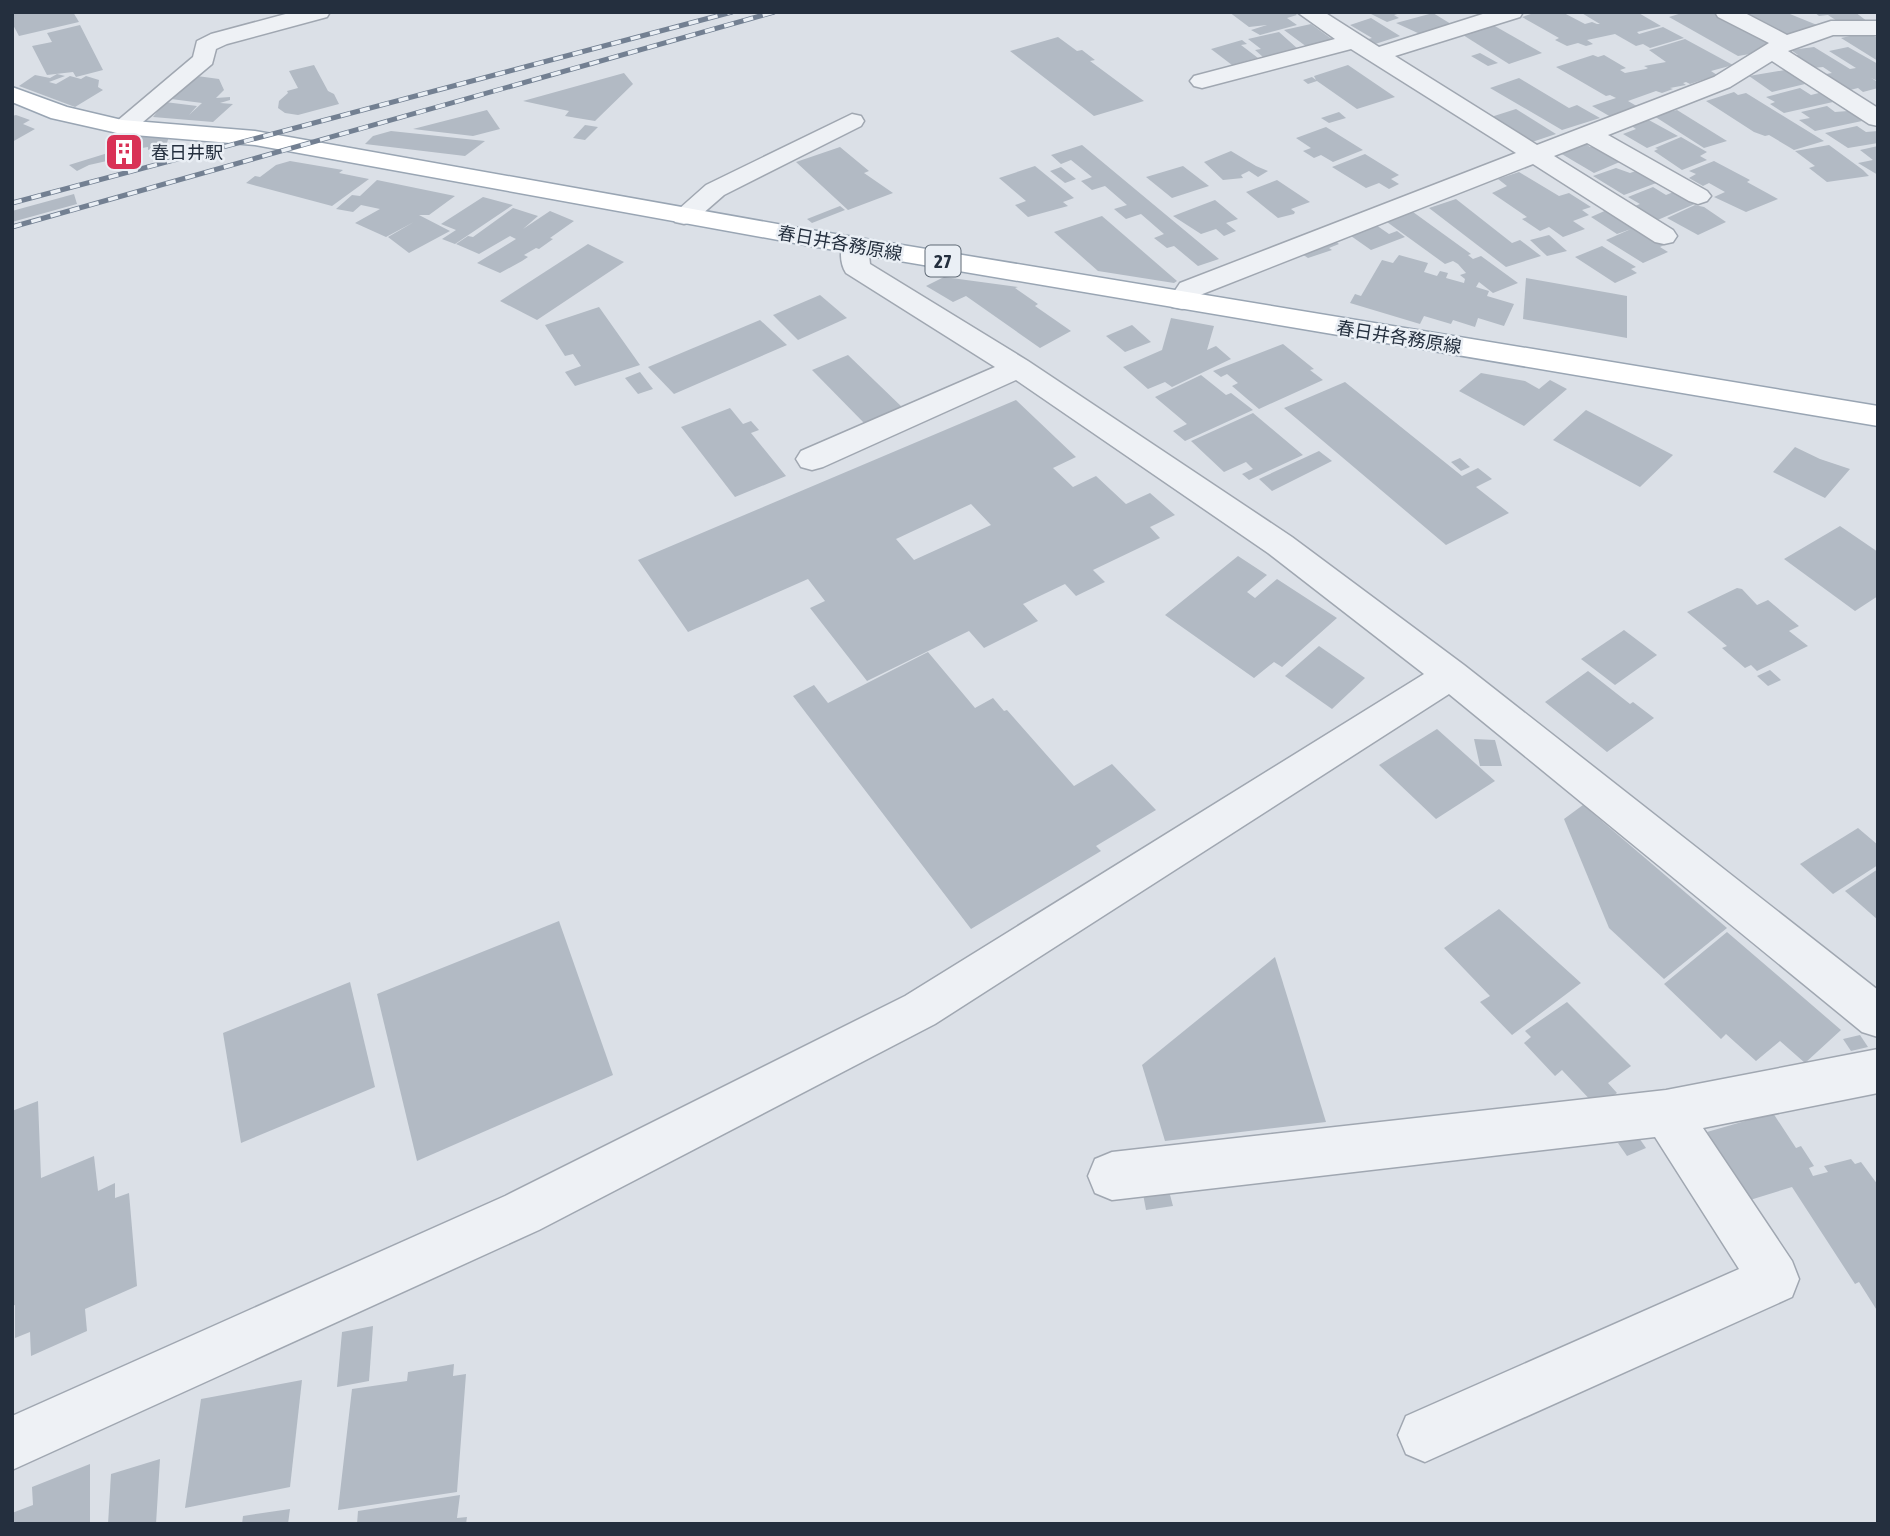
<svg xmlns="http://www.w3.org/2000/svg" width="1890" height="1536" viewBox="0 0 1890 1536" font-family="'Asap Condensed','Noto Sans JP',sans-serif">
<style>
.building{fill:#b2bac4;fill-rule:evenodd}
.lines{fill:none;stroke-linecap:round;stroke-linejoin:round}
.street-casing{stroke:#a0a7b1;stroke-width:3}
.primary-casing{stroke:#99a5b3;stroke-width:3}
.street{fill:#eef1f5;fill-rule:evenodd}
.primary{fill:#fff;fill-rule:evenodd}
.rail-casing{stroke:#738092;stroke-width:5}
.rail{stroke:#eaeff5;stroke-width:3.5;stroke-dasharray:10;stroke-linecap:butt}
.labels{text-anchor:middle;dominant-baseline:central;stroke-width:5;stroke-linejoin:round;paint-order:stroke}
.far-poi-label{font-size:18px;fill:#242f3e;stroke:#eaeff5;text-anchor:start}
.far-street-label{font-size:18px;fill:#242f3e;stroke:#eaeff5}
.shield{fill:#eaeff5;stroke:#5f6975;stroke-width:2}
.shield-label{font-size:19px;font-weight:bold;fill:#242f3e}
</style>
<rect width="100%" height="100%" fill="#dbe0e7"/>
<g class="building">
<polygon points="12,12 73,12 79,22 19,36 12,23"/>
<polygon points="1229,12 1294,12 1297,15 1287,18 1297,25 1260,35 1251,30 1267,25 1249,27"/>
<polygon points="1367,12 1401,12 1401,13 1394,15 1399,18 1387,22"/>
<polygon points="1537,12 1562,12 1585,24 1592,22 1597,24 1600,24 1580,12 1637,12 1661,26 1637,32 1639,34 1663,27 1684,38 1650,48 1643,44 1636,46 1615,34 1587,40 1593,44 1586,46 1578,43 1567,46 1555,40 1559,38 1522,17"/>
<polygon points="1685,12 1714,12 1771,42 1750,54 1738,56 1669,17"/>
<polygon points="1738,12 1785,12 1817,25 1784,36"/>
<polygon points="1814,12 1855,12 1868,22 1840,23 1828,15 1819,16"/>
<polygon points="1433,13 1451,24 1420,34 1396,23"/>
<polygon points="1371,18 1400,36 1372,45 1365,40 1372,38 1350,25"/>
<polygon points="1311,24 1333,40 1307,47 1284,30"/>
<polygon points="80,25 103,70 76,77 73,72 47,75 32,46 52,42 47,33"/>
<polygon points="1493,25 1542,53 1509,64 1463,35"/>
<polygon points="1279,32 1298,49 1263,57 1255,50 1261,49 1248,39"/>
<polygon points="1846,33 1867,33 1878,38 1878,61 1841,38 1850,36"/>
<polygon points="1058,37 1077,51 1082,50 1095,60 1090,61 1144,101 1094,116 1010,51"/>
<polygon points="1685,39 1733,65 1711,71 1717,75 1690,84 1686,82 1683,83 1686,85 1670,88 1673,89 1662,93 1656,91 1628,101 1640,108 1611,117 1592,106 1616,98 1610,95 1606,96 1556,67 1593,55 1598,57 1604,55 1626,68 1620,70 1625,73 1646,69 1648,68 1644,66 1666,62 1649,50"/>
<polygon points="1242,40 1247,44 1241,45 1258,58 1232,65 1211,49"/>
<polygon points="1814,47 1850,69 1856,68 1829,51 1848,47 1878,64 1878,81 1871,78 1878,82 1878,88 1863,92 1858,88 1850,90 1837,81 1831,82 1820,75 1832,73 1823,67 1813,68 1793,56 1798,55 1791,50"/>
<polygon points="1480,53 1498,63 1488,66 1471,56"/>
<polygon points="314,65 328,91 334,94 339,104 298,115 285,113 278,108 279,101 288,93 287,91 298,88 289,71"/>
<polygon points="1348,65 1395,97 1357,109 1317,81 1308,84 1303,80 1312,77 1316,80 1314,76"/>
<polygon points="1785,70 1805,84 1772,92 1749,76"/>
<polygon points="624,73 633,84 595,121 565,116 569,111 523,101"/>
<polygon points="57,74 65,76 49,82 56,84 70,76 81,79 86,76 99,80 98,87 103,90 75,107 19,86 35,75 50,78"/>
<polygon points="197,76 219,79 224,90 216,98 230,97 230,100 220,103 233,104 213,122 153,117 165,102 197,106 189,115 202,103 171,99"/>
<polygon points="1519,78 1569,108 1577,105 1600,118 1562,130 1490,88"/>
<polygon points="1800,88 1811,95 1819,93 1833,102 1784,113 1770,104 1775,102 1766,97"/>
<polygon points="1734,92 1738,95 1746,93 1824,141 1794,150 1769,135 1765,136 1754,132 1706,101"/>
<polygon points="1827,106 1835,112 1848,111 1862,121 1815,131 1799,120 1810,118 1801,112"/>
<polygon points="1516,109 1556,134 1532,142 1491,117"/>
<polygon points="487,110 500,129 473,136 413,129"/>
<polygon points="1677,110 1727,141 1704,148 1654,116"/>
<polygon points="1339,112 1346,118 1329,123 1321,118"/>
<polygon points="16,115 30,120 23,124 35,129 12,142 12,116"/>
<polygon points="1647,119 1678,136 1647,148 1623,134 1636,129 1630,125"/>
<polygon points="585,125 598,127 585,140 573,138"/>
<polygon points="1857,126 1866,132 1878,131 1878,143 1848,148 1825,133"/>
<polygon points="1326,127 1363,150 1333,162 1321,155 1314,158 1303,151 1311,148 1296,138"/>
<polygon points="140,131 169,136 167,143 163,147 148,150 148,147 142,148 138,154 89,165 77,171 69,165 124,148"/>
<polygon points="391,131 485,141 465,156 365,144 373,136"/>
<polygon points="1681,137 1707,152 1700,156 1707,160 1682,170 1654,151 1658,149 1655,148"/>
<polygon points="1586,144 1590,147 1595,145 1622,161 1594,173 1560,153"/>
<polygon points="1082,145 1219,259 1198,266 1174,246 1167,248 1154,238 1164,234 1141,214 1126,219 1114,209 1127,205 1105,186 1092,190 1081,181 1092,177 1071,160 1061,164 1051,155"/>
<polygon points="1829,145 1863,170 1869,176 1827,182 1809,168 1815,166 1795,151"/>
<polygon points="1878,146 1878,175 1858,163 1873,160 1860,150"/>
<polygon points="840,147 869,171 864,173 893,193 848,210 796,162"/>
<polygon points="1231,151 1256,166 1268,171 1258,177 1249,171 1241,175 1243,178 1223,180 1204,162"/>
<polygon points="1365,154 1399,175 1391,179 1399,184 1389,189 1379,183 1366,188 1332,167"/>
<polygon points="290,161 343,170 339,173 369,179 332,206 246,183 255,176 260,177 276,165"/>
<polygon points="1714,161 1750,180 1747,182 1778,199 1746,212 1714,197 1725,192 1709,183 1703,186 1689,178 1696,174 1689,171"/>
<polygon points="1035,166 1074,198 1063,202 1068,206 1028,217 1015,205 1026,201 999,178"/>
<polygon points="1183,166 1209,186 1172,198 1146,177"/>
<polygon points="1061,167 1076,179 1065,183 1050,171"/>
<polygon points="1616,168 1630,173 1639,170 1659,182 1624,195 1593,176"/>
<polygon points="1519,172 1559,196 1569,193 1591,207 1582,210 1589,215 1573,221 1585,229 1563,237 1549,227 1540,231 1522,219 1527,217 1492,193 1507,186 1498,179"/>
<polygon points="377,180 455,196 429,215 419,215 450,231 409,253 388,237 414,222 386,237 355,223 380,209 361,205 353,212 336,209 352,195 360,196"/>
<polygon points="1277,180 1310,202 1291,209 1295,212 1294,214 1278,218 1246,192"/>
<polygon points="1653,187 1666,195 1676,191 1697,203 1653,222 1630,208 1640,204 1628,197"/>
<polygon points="74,194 77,204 12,222 12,211"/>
<polygon points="483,197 513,205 455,244 442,239 456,230 441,224"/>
<polygon points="1456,199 1512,243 1520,240 1541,256 1506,267 1429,208"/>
<polygon points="1215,200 1238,219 1226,223 1236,231 1224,236 1216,229 1201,234 1173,216"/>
<polygon points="1695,205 1704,207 1726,222 1698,235 1667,218"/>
<polygon points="840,206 845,210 812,223 807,219"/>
<polygon points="513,208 538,216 523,229 550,211 574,221 550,238 553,239 539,249 536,248 524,255 528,257 522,261 500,273 477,263 516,239 510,236 479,254 456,244 468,236 473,237"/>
<polygon points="1609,209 1668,243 1660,247 1668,252 1643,263 1606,240 1631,229 1617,234 1591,217"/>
<polygon points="1413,212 1471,254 1468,255 1473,259 1481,256 1518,283 1493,293 1479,282 1476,287 1489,291 1487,296 1514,304 1504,326 1478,318 1475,327 1453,320 1451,324 1424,316 1420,324 1350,303 1355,294 1361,296 1382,260 1393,263 1399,255 1428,263 1424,272 1437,276 1440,271 1448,273 1446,278 1464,283 1465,279 1460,275 1466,273 1458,264 1453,261 1445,264 1387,222"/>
<polygon points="1102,216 1177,281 1174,283 1098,271 1054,232"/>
<polygon points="1376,225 1389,234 1397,231 1405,237 1371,250 1351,236"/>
<polygon points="1549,235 1567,251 1547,256 1530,240"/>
<polygon points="1334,240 1339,244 1329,248 1332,250 1308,258 1302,254"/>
<polygon points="588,244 624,262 537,320 500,301"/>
<polygon points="1602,246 1636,267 1631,269 1637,273 1615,283 1575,257"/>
<polygon points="944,277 1018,287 1015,288 1038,304 1035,306 1071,331 1040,348 966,296 953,302 926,286"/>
<polygon points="1526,278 1627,296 1627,338 1523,319"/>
<polygon points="820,295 847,318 798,340 773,315"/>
<polygon points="599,307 640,365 575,386 565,372 581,366 573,354 565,356 545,325"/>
<polygon points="1171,318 1214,326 1207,350 1216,346 1231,359 1172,387 1165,382 1148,389 1123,367 1162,350"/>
<polygon points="760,320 787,345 674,394 648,367"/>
<polygon points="1132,325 1151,342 1125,352 1106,336"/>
<polygon points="1283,344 1314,369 1310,370 1323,380 1259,409 1232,386 1238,383 1227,374 1221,377 1213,371"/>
<polygon points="848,355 904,409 867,426 812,370"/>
<polygon points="640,372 653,389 638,394 625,378"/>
<polygon points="1481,373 1525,381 1539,389 1550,380 1567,389 1524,426 1459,391"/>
<polygon points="1201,375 1226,395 1231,393 1253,410 1185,441 1173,431 1187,424 1155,397"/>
<polygon points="1345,382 1462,476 1478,468 1492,479 1476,487 1509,513 1446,545 1284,408"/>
<path d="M1016 400 1076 457 1053 468 1073 487 1096 476 1126 504 1150 493 1175 515 1150 527 1160 538 1093 570 1105 582 1076 596 1065 584 1023 604 1038 621 984 648 969 631 867 681 810 608 825 601 808 579 688 632 638 560ZM971 504 991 525 914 560 896 539Z"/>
<polygon points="730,408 743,424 751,421 759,430 751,433 786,476 735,497 681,427"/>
<polygon points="1586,410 1673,455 1640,487 1553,440"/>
<polygon points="1253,413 1303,455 1249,480 1242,474 1253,469 1246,462 1224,472 1191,441"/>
<polygon points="1795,447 1820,459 1850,469 1825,498 1773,472"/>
<polygon points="1319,451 1332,461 1272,491 1259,479"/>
<polygon points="1460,458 1470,467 1461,471 1451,462"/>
<polygon points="1840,526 1878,552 1878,596 1855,611 1784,559"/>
<polygon points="1238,556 1267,575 1247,592 1255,598 1277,579 1337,618 1282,667 1274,662 1254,678 1165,615"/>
<polygon points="1737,588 1742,589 1757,605 1768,600 1799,626 1789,631 1808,646 1757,671 1751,665 1745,668 1722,648 1727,646 1687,612"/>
<polygon points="1624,630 1657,655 1615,685 1581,659"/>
<polygon points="1319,646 1365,678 1332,709 1285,676"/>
<polygon points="928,652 975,708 993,698 1004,711 1007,710 1074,786 1112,764 1156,810 1096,846 1101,851 971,929 793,696 814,685 828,703"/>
<polygon points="1770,670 1781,680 1768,686 1757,676"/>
<polygon points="1588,671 1630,704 1633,702 1654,718 1607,752 1545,702"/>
<polygon points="1437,729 1495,781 1436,819 1379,765"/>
<polygon points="1474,739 1495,740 1502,766 1480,766"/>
<polygon points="1583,805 1727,928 1664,979 1609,928 1564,819"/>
<polygon points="1858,828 1878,845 1878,865 1833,894 1800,864"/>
<polygon points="1878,869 1878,920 1845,891"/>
<polygon points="1499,909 1581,983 1512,1035 1480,1002 1490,996 1444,948"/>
<polygon points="559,921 613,1075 417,1161 377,994"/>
<polygon points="1727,932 1841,1030 1805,1063 1780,1041 1756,1061 1726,1034 1721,1039 1664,984"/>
<polygon points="1275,957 1326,1122 1165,1141 1142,1065"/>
<polygon points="350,982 375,1087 241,1143 223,1033"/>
<polygon points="1567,1002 1631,1066 1608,1083 1617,1093 1597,1107 1562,1070 1555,1076 1524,1043 1531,1037 1525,1031"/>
<polygon points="1860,1035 1868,1047 1851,1051 1843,1039"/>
<polygon points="38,1101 41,1178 94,1156 98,1191 115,1183 115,1198 129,1193 137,1286 85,1309 87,1331 31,1356 30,1332 15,1338 15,1305 12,1306 12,1111"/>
<polygon points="1773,1113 1796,1148 1801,1146 1814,1166 1809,1168 1813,1176 1828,1172 1824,1166 1851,1159 1855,1164 1861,1162 1878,1185 1878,1312 1859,1282 1855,1284 1792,1187 1750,1200 1707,1132"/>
<polygon points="1637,1135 1646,1148 1627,1156 1618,1143"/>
<polygon points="1169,1191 1173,1206 1146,1210 1143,1194"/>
<polygon points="373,1326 369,1381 337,1387 342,1332"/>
<polygon points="454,1364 453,1376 466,1374 457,1492 338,1510 352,1389 407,1381 408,1372"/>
<polygon points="302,1380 290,1487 185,1508 201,1399"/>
<polygon points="160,1459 156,1524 108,1524 111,1474"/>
<polygon points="90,1464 90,1524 12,1524 12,1513 33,1505 32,1487"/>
<polygon points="460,1495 457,1518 467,1517 466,1524 357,1524 358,1511"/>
<polygon points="290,1509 288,1524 242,1524 243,1516"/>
</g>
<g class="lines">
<defs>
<g id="street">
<polygon points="293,12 330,12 327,17 227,44 216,49 212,64 131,132 122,134 113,132 110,127 193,57 197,41 211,34"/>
<polygon points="1297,12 1324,12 1379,47 1489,12 1523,12 1520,17 1395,56 1537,145 1714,77 1769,43 1718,17 1715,12 1743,12 1787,35 1831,21 1878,21 1878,35 1833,35 1788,51 1878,108 1878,126 1869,124 1772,61 1730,87 1608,135 1707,191 1711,196 1707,201 1698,204 1689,201 1587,143 1554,156 1673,230 1677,236 1673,242 1664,244 1655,242 1533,164 1200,295 1192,307 1182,309 1172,307 1168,301 1180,283 1516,153 1351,49 1202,88 1194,86 1190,81 1194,76 1335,39"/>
<polygon points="852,114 861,116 864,121 861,126 724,195 693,222 684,224 675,222 671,216 706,185"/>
<path d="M855 238 865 240 868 246 870 264 1028 361 1292 537 1464 665 1878 990V1037L1862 1032 1449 694 935 1024 539 1230 12 1470V1416L505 1196 905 996 1424 674 1268 553 1016 380 823 467 812 470 801 467 796 459 801 451 995 367 846 273C840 264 839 249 845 240Z"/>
<polygon points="1878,1049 1878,1093 1703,1128 1792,1261 1799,1279 1792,1297 1425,1462 1406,1454 1398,1435 1406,1416 1739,1269 1655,1137 1112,1200 1095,1193 1088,1176 1095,1159 1112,1152 1666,1090"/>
</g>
<polygon id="primary" points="12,87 67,107 122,120 255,131 811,230 1878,406 1878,426 811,246 255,145 122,134 51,118 12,102"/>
</defs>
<use href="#street" class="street-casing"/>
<use href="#primary" class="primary-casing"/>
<use href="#street" class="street"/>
<use href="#primary" class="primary"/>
<defs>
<g id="rail">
<polyline points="12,203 732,12"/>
<polyline points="12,227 774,12"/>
</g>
</defs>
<use href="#rail" class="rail-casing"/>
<use href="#rail" class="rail"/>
</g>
<defs>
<symbol id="building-square" viewBox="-11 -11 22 22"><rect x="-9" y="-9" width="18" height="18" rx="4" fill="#d93256" stroke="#eaeff5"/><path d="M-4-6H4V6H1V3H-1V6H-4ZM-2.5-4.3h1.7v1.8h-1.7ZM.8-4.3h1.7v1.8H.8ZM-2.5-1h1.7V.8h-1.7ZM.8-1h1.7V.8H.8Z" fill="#fff"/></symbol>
</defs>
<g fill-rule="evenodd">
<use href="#building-square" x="102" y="130" width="44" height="44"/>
</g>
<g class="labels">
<g class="far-poi-label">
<text x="151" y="152">春日井駅</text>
</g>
<g class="far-street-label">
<text transform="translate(840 243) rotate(10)">春日井各務原線</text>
<text transform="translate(1399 337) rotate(9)">春日井各務原線</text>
</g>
<rect class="shield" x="925.5" y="245.5" width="35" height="31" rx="5"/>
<g class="shield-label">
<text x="943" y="261">27</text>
</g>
</g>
<rect width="1890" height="1536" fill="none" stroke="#242f3e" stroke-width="28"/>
</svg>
